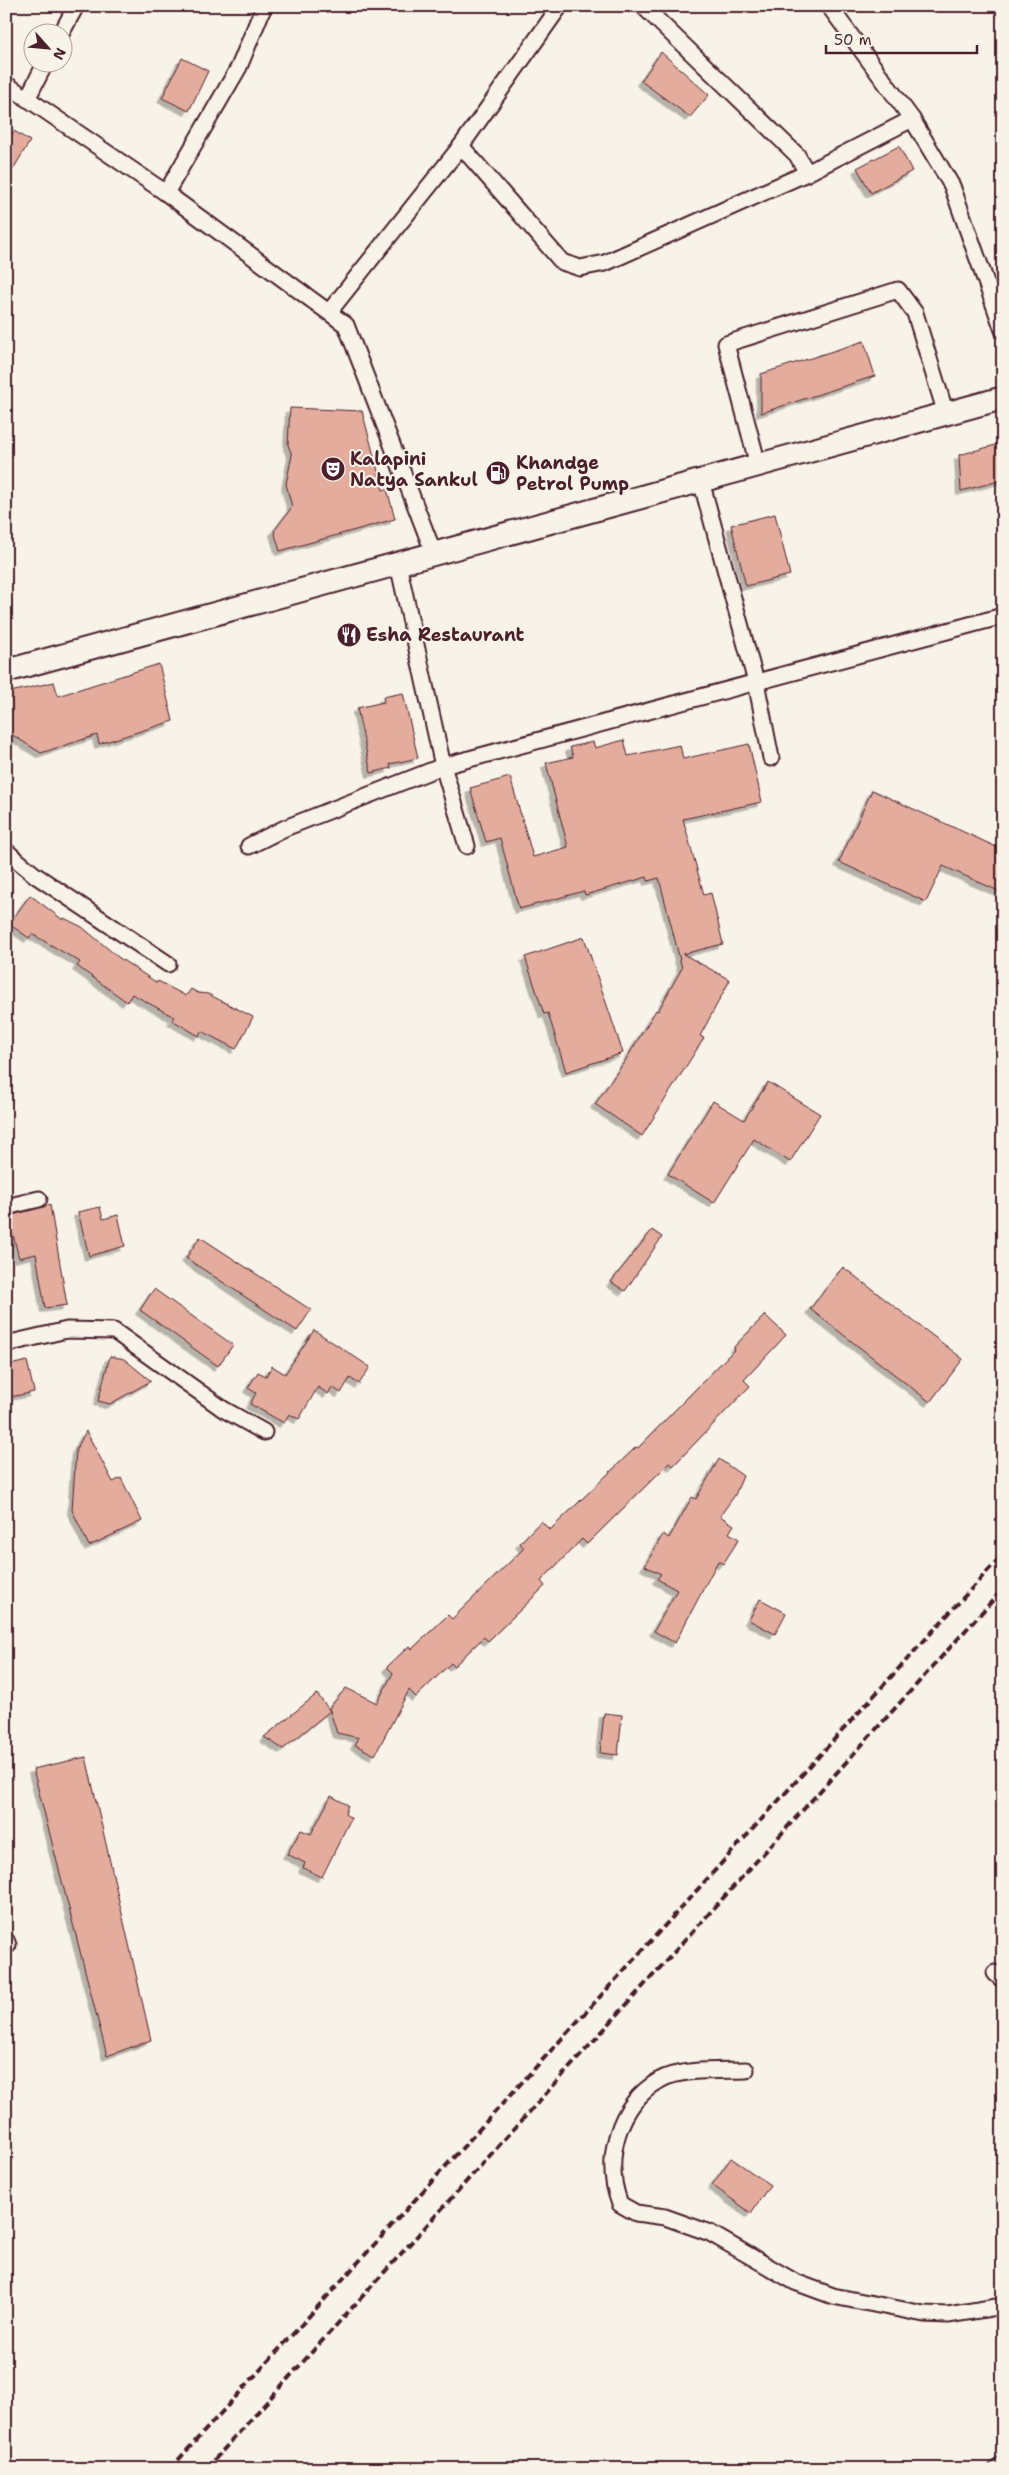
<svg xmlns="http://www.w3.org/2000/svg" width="1009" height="2475" viewBox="0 0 1009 2475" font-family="'Shantell Sans',sans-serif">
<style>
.building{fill:#e4ac9c;stroke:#4a1f2b;filter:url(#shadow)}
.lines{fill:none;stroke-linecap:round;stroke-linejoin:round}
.minor-casing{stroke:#4a1f2b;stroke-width:19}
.secondary-casing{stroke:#4a1f2b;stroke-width:26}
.minor{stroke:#f7f3e8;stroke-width:15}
.secondary{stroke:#f7f3e8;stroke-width:22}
.rail{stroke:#4a1f2b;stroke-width:4;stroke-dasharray:8 4;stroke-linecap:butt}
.labels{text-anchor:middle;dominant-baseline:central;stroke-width:4;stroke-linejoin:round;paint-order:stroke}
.poi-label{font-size:18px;font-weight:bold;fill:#4a1f2b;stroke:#f7f3e8;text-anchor:start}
</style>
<defs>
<filter id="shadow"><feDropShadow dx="-4.5" dy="4.5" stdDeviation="0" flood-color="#0004"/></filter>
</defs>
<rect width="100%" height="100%" fill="#f7f3e8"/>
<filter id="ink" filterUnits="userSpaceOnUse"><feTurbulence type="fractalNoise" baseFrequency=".02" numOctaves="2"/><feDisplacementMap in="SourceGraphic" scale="10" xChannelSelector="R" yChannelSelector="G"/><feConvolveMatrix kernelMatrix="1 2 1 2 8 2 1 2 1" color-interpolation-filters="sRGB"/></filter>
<g filter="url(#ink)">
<g class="building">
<polygon points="661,52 709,95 690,117 641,81"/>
<polygon points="182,58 208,71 189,111 162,98"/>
<polygon points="14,131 30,141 6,181 6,144"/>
<polygon points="899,146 912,171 871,193 857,168"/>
<polygon points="864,341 875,376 761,413 761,374"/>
<polygon points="290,408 362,411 383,490 387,489 395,519 280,551 274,531 292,507 286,484 292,455 288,445"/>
<polygon points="1003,443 1003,480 961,491 959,455"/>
<polygon points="775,514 790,575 746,586 731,525"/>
<polygon points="159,664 173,721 99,744 97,735 41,753 6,731 6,693 54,682 58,696"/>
<polygon points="403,693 418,758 390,764 391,768 371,773 357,708 384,702 383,697"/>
<polygon points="624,740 628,756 680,745 683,759 749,744 762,802 683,819 704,895 711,893 723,944 683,954 730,980 700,1036 704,1038 642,1136 595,1104 625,1061 656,1010 658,1011 682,968 659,878 648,881 647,877 585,895 584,891 519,909 500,838 486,842 470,788 510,777 533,857 568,847 546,763 573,757 570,747 593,742 595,748"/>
<polygon points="872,790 1003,850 1003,893 943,866 926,902 839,862"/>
<polygon points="30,895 63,920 64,918 82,927 118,957 157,983 158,981 186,996 191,989 198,993 208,994 253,1017 236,1049 201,1031 199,1036 172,1020 174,1017 132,994 127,1002 77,966 80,962 32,934 29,938 9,924"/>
<polygon points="584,937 623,1053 566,1072 548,1013 544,1014 525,957"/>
<polygon points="768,1082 820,1114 790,1162 754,1139 714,1203 668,1174 713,1101 744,1120"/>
<polygon points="50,1205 67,1305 45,1308 36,1254 19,1258 8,1216"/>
<polygon points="100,1207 103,1219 118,1215 125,1246 89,1256 78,1212"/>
<polygon points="652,1230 662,1237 625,1291 611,1282"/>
<polygon points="200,1237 311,1310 297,1331 186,1258"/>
<polygon points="843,1267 963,1359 930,1402 810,1309"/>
<polygon points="154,1289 233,1345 218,1366 140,1310"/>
<polygon points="765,1315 786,1335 744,1380 750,1386 673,1466 669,1463 587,1544 582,1539 541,1581 545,1586 488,1641 484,1637 454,1666 451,1663 416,1697 409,1690 375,1755 355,1745 359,1738 337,1733 329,1708 346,1688 377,1703 393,1673 387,1667 409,1646 412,1649 448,1615 452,1619 524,1548 520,1543 541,1521 550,1530 636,1447 638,1448 735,1349 734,1347"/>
<polygon points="314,1330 370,1367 359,1384 350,1378 341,1393 332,1387 328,1394 318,1387 299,1419 289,1414 284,1423 250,1404 256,1393 248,1388 258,1372 266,1376 272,1366 285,1374"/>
<polygon points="110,1356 124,1359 151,1381 110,1404 98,1401"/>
<polygon points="27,1361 34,1392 6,1398 6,1366"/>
<polygon points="86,1431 113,1482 121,1478 142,1521 89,1546 72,1510 76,1450"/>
<polygon points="719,1459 743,1476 735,1495 720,1516 734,1525 729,1533 739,1539 723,1564 718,1561 675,1643 654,1631 677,1590 657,1579 661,1574 645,1566 663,1534 669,1538 692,1497 696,1499"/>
<polygon points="760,1599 786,1613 775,1634 749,1620"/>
<polygon points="317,1694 330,1711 283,1749 264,1737"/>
<polygon points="604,1713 622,1715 618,1755 600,1753"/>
<polygon points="86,1757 151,2040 107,2056 33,1769"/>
<polygon points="331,1796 348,1805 345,1814 351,1818 322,1877 303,1868 305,1863 287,1854 301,1830 311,1834"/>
<polygon points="731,2158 770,2185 751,2213 712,2185"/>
</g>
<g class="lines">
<defs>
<g id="minor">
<polyline points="643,6 797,155 807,173"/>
<polyline points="829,6 912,119 952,186 1003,330"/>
<polyline points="62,32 76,6"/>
<polyline points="6,84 166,193 346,325 434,554"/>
<polyline points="27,99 46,62"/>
<polyline points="461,146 562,262 580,268 605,263 807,173 912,119"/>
<polyline points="166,193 239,67 264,6"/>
<polyline points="329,312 461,146 560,6"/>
<polyline points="758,465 726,344 898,290 915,313 946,414"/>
<polyline points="701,481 756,682 771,758"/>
<polyline points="398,564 443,766 467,846"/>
<polyline points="249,846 285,828 443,766 1003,616"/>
<polyline points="6,851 35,875 168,964"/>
<polyline points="6,1207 39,1199"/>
<polyline points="6,1344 67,1330 114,1331 223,1409 264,1432"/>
<polyline points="6,1940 8,1945"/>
<polyline points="995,1973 1003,1980"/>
<path d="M746 2070C723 2071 680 2068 660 2080 617 2105 603 2160 620 2204L636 2213 665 2217 710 2233 795 2282 833 2296 924 2314 948 2315 1003 2306"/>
<polyline points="997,2469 1003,2464"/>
</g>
<polyline id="secondary" points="6,671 1003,398"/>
</defs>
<use href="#minor" class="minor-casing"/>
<use href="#secondary" class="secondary-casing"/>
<use href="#minor" class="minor"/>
<use href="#secondary" class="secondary"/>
<g class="rail">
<polyline points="170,2469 1003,1554"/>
<polyline points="206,2469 1003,1589"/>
</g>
</g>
</g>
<defs>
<symbol id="theatre-disc" viewBox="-11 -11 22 22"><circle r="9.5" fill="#4a1f2b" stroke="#f7f3e8"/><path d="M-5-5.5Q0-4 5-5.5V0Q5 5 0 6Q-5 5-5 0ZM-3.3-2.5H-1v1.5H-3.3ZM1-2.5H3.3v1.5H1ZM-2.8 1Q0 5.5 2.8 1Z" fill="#fff"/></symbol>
<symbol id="fuel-disc" viewBox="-11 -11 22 22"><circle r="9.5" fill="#4a1f2b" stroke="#f7f3e8"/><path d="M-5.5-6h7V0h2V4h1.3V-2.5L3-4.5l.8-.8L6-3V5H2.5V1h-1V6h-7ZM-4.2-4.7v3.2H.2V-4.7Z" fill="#fff"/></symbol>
<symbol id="restaurant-disc" viewBox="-11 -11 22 22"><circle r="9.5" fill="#4a1f2b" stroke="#f7f3e8"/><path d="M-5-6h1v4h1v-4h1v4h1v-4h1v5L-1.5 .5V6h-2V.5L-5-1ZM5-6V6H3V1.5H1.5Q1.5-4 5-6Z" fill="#fff"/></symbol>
</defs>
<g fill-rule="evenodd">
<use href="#theatre-disc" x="319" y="455" width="28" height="28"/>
<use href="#fuel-disc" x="484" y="459" width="28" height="28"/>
<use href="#restaurant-disc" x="335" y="621" width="28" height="28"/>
</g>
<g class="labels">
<g class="poi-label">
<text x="350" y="459">Kalapini<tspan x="350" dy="21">Natya Sankul</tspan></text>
<text x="516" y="463">Khandge<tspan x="516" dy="21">Petrol Pump</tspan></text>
<text x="366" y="635">Esha Restaurant</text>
</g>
</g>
<rect width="1009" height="2475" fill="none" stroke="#f7f3e8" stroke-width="25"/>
<rect x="12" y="12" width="984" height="2450" fill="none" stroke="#4a1f2b" stroke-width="2" filter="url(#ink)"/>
<g transform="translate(48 48) rotate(117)"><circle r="24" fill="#f7f3e8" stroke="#b29e9c"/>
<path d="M0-4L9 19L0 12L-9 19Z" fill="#4a1f2b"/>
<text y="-8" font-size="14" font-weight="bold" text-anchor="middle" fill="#4a1f2b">N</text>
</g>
<path d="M826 45v8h151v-8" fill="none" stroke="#4a1f2b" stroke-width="2.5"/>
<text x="834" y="45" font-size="15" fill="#4a1f2b" stroke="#f7f3e8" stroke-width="4" paint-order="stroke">50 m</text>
</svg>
